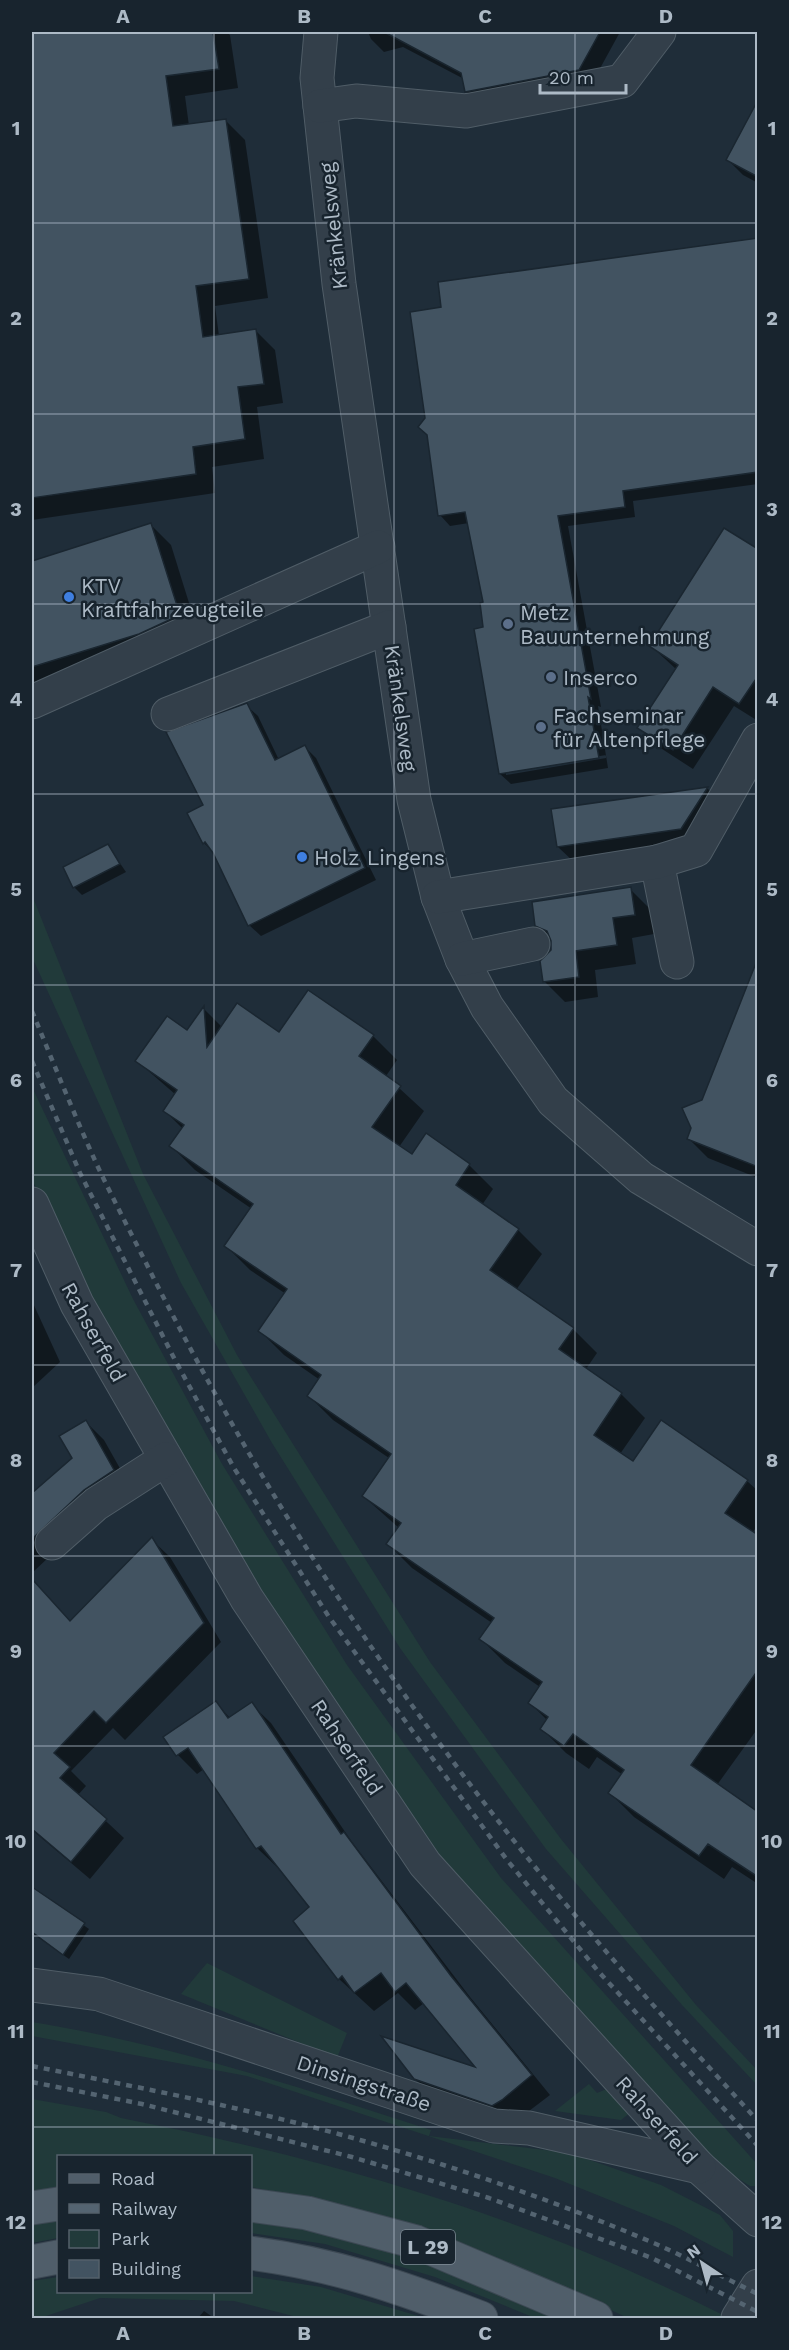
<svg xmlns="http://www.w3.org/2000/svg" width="789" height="2350" viewBox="0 0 789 2350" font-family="'Work Sans',sans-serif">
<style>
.green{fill:#213a3a}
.shadow{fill:#0007;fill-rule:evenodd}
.building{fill:#425361;stroke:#1a2630;stroke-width:1.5}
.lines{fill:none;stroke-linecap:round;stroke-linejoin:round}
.minor-casing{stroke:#505d67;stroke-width:35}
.major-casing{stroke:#3c4853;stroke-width:35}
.minor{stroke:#333f4a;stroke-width:33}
.major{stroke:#505e6a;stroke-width:33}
.rail{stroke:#546471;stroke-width:4.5;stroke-dasharray:6 6;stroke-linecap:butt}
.grid{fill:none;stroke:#adbac6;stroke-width:1.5;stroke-opacity:0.55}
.shop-dot{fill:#3f7fe0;stroke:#18242e;stroke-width:2}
.service-dot{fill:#5c6f8a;stroke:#18242e;stroke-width:2}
.labels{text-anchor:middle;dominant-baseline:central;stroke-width:5;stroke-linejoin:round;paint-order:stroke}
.shield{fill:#18242e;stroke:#808d98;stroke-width:1.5}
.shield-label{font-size:20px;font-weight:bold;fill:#adbac6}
.street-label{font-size:21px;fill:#adbac6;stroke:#18242e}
.poi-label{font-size:21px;fill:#adbac6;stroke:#18242e;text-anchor:start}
.neatline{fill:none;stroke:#adbac6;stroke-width:2}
.grid-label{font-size:20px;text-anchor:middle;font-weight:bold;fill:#adbac6}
</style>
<rect width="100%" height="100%" fill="#1f2d39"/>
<g class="green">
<polygon points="32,895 143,1174 237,1355 430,1662 561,1839 696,2005 757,2070 757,2085 682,2005 546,1849 400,1648 272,1443 181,1283 32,957"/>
<polygon points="32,1087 133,1299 222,1464 347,1665 501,1878 757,2164 757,2186 750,2186 725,2170 437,1863 260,1595 151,1409 32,1180"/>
<polygon points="207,1963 347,2033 337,2058 181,1994"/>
<path d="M32 2022C168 2044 299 2087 431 2130L429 2136 570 2153 661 2185 720 2215 733 2231V2257L674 2226 555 2178 247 2076 32 2036Z"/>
<polygon points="589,2084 597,2093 609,2088 631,2112 621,2120 555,2111"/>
<path d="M32 2099 106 2112 121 2118C333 2160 530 2217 723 2315L714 2318H628L521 2268 432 2233 311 2199 251 2187 250 2156H58V2187L32 2191Z"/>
<polygon points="58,2219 58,2238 32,2243 32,2224"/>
<polygon points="251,2221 327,2233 443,2269 564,2318 535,2318 435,2277 325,2244 251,2233"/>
<polygon points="251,2276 321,2287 425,2318 301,2318 234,2301 100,2298 40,2318 32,2318 32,2281 58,2277 58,2292 250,2292"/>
</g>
<g class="shadow">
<polygon points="32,32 226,32 230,35 238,88 185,96 189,126 225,120 245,140 268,298 215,306 219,336 255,330 275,350 283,403 257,407 264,459 212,467 215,493 32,520"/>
<polygon points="368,32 620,32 592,83 480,105 466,91 464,79 403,47 384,52 371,39"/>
<polygon points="758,115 758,183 743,175 727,159"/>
<path d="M758 240V484L633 501 635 517 568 526 601 707 598 706 608 768 511 784 500 774 484 629V603L469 523 450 526 440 515 426 418 443 308ZM606 755V758L506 775V772Z"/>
<polygon points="151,525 171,545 199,635 32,693 32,562"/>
<polygon points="758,551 758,721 734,706 693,769 659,747 639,728 677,670 651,646"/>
<polygon points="246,705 258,716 279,760 305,747 316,758 376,880 261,936 249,925 214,853 204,843 205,806"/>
<polygon points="707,788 723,804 697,845 575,863 558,847 553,811"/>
<polygon points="108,846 126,872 82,895 74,887"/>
<polygon points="630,889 650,909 654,934 632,938 636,964 595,970 598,997 565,1002 545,982 542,961 552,951 553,941 537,925"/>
<polygon points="758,965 758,1178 708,1158 688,1138"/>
<polygon points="204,1009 222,1027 280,1034 373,1036 397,1060 386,1076 424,1111 399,1147 412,1156 426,1135 469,1165 493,1189 482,1205 518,1230 542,1254 516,1290 573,1329 597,1353 586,1369 621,1394 645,1418 620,1454 633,1464 747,1481 758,1491 758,1525 752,1533 758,1537 758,1728 717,1785 758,1812 758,1884 732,1867 724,1879 634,1817 610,1793 623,1775 597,1757 589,1769 566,1753 542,1729 548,1721 530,1703 540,1687 505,1663 481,1639 492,1623 412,1568 388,1544 399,1528 363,1496 389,1458 333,1420 309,1396 320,1380 284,1355 260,1331 286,1294 250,1270 226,1246 252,1209 195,1170 171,1146 183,1129 165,1111 176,1095 137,1061 188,1032"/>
<polygon points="32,1301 60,1362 32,1388"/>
<polygon points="86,1422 104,1440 131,1488 101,1508 32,1573 32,1495 74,1458"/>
<polygon points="152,1540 170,1557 221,1642 125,1740 113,1728 71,1771 86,1786 78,1795 124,1838 90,1879 32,1830 32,1579 71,1622"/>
<polygon points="216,1703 230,1718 251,1704 271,1723 352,1842 470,1997 550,2095 512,2124 435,2098 415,2079 479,2070 424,2003 415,2010 398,1993 374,2011 339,1979 311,1908 279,1866 277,1867 257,1848 204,1769 197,1774 178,1755"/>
<polygon points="36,1892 89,1929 69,1959 32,1933 32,1900"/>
<polygon points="204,2311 214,2318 198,2318"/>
</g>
<g class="building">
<polygon points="32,32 213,32 219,69 166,76 173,126 226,119 249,279 196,286 203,337 256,329 264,384 238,387 245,439 193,447 196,474 32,498"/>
<polygon points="384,32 600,32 579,70 465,92 461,73"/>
<polygon points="758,100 758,177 726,160"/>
<polygon points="758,238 758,472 623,491 625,507 558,516 591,699 588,697 599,758 499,774 474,629 483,627 480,603 483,602 465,512 438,516 427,435 418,427 425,418 410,312 441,307 438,282"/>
<polygon points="151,523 180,615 139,634 32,667 32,561"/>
<polygon points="724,528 758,549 758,676 739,704 713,687 673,750 637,728 678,665 649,646"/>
<polygon points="247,703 275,760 305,745 365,868 248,926 213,853 205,842 203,844 187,813 203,805 166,732"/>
<polygon points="708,787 681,829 557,847 551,809"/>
<polygon points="108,844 120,864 73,888 63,867"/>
<polygon points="631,887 635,915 613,918 617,945 576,951 579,977 543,982 540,961 551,950 551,941 547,931 535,926 532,902"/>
<polygon points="756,963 758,963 758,1167 687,1139 691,1128 682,1108 702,1100"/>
<polygon points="308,990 374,1035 359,1056 401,1086 372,1127 412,1154 426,1133 470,1164 456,1185 519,1229 490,1270 574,1328 559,1349 622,1393 594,1435 633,1461 661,1420 748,1480 725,1513 758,1535 758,1670 691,1765 758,1812 758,1877 708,1844 699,1856 608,1793 624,1770 573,1734 564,1746 540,1729 548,1717 528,1703 542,1682 479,1639 494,1618 386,1544 401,1523 362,1496 391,1454 307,1396 321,1375 258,1331 287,1289 224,1246 253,1204 169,1146 184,1125 163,1111 177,1090 135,1061 167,1016 187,1030 204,1006 207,1047 237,1003 279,1032"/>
<polygon points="86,1420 114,1470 84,1490 32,1539 32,1493 72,1458 59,1436"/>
<polygon points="152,1537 204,1623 106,1723 94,1711 54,1753 70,1767 60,1778 107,1819 71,1862 32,1829 32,1579 70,1621"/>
<polygon points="216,1701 228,1718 252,1702 341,1834 344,1832 451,1976 532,2075 502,2100 492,2106 414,2079 381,2036 475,2067 406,1983 395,1992 381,1973 354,1993 342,1976 338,1980 293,1921 309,1907 261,1846 256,1849 188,1748 176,1756 163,1737"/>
<polygon points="32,1887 85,1923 63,1955 32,1932"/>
</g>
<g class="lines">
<defs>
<g id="minor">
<polyline points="321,32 317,78 339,284 414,800 438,897 462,959 487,1007 553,1101 641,1178 758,1249"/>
<polyline points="320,106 356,101 466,111 622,81 659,32"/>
<polyline points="32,702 378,547"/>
<polyline points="168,714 389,627"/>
<polyline points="657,862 677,962"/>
<polyline points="438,897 657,862 696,850 758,740"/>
<polyline points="462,959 533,944"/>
<polyline points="32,1204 77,1304 247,1599 425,1864 699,2167 758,2220"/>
<polyline points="52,1543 96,1504 166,1459"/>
<polyline points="32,1985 99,1994 494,2126 529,2128 699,2167"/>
<polyline points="738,2318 758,2286"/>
</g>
<g id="major">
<polyline points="250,2205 307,2213 416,2242 596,2318"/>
<polyline points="32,2208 58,2204"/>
<path d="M250 2253C335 2264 403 2288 481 2318"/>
<polyline points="32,2262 58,2257"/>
</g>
</defs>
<use href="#minor" class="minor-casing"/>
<use href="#major" class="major-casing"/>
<use href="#minor" class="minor"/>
<use href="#major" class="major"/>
<g class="rail">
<path d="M32 1011C53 1062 74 1114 97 1165 113 1199 131 1233 148 1267 233 1436 333 1600 446 1752 541 1882 649 2002 758 2121"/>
<polyline points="32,1061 80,1173 175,1360 234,1468 329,1617 507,1860 598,1971 758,2146"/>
<path d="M32 2066C141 2088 252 2109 360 2140 460 2168 560 2203 656 2244 690 2259 724 2278 758 2294"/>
<polyline points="32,2082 142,2104 352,2157 489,2198 652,2258 758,2312"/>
</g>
</g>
<path class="grid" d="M214 32V2156M394 32V2318M575 32V2318M32 223H758M32 414H758M32 604H758M32 794H758M32 985H758M32 1175H758M32 1365H758M32 1556H758M32 1746H758M32 1936H758M32 2127H758M214 2292V2318"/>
<g class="shop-dot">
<circle cx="69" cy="597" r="6"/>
<circle cx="302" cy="857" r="6"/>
</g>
<g class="service-dot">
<circle cx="508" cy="624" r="6"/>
<circle cx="551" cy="677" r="6"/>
<circle cx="541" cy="727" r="6"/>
</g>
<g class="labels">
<rect class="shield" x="401" y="2230" width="54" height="34" rx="4.5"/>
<g class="shield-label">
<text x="428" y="2247">L 29</text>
</g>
<g class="street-label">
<text transform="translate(333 226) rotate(-96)">Kränkelsweg</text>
<text transform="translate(401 708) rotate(82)">Kränkelsweg</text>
<text transform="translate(94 1332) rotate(61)">Rahserfeld</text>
<text transform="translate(347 1747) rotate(56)">Rahserfeld</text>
<text transform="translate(364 2083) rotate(18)">Dinsingstraße</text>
<text transform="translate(657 2120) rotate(48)">Rahserfeld</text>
</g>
<g class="poi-label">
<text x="81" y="585">KTV<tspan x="81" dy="24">Kraftfahrzeugteile</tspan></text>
<text x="520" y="612">Metz<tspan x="520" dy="24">Bauunternehmung</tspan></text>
<text x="563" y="677">Inserco</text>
<text x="553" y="715">Fachseminar<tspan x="553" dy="24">für Altenpflege</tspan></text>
<text x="314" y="857">Holz Lingens</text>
</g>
</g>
<rect width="789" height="2350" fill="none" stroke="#18242e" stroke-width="66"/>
<rect x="57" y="2155" width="195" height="138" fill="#18242e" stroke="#54606b" stroke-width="1.5"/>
<rect x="69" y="2174" width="30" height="9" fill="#505e6a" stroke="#54606b" stroke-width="1.5"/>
<text x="111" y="2185" font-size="18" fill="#adbac6">Road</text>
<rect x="69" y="2204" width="30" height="9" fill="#546471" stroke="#54606b" stroke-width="1.5"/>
<text x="111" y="2215" font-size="18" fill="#adbac6">Railway</text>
<rect x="69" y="2230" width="30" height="18" fill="#213a3a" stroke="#54606b" stroke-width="1.5"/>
<text x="111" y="2245" font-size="18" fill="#adbac6">Park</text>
<rect x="69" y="2260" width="30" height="18" fill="#425361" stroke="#54606b" stroke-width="1.5"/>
<text x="111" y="2275" font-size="18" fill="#adbac6">Building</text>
<g transform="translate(702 2263) rotate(324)" stroke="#18242e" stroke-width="4.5" paint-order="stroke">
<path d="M0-4.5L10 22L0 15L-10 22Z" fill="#adbac6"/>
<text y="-9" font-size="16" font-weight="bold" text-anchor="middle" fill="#adbac6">N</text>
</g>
<path d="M540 84v9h86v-9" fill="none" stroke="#adbac6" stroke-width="3"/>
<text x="549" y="84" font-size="18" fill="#adbac6" stroke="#18242e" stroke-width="4.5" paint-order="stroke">20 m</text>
<rect x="33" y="33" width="723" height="2284" class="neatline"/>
<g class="grid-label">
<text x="123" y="23">A</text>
<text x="304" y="23">B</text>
<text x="485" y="23">C</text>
<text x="666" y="23">D</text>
<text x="16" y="135">1</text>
<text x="772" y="135">1</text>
<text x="16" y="325">2</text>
<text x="772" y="325">2</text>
<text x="16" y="516">3</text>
<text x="772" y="516">3</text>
<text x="16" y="706">4</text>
<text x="772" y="706">4</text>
<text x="16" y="896">5</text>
<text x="772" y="896">5</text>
<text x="16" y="1087">6</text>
<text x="772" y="1087">6</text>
<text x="16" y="1277">7</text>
<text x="772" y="1277">7</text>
<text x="16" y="1467">8</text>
<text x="772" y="1467">8</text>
<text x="16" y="1658">9</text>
<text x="772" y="1658">9</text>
<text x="16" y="1848">10</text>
<text x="772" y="1848">10</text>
<text x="16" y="2038">11</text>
<text x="772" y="2038">11</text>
<text x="16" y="2229">12</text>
<text x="772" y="2229">12</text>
<text x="123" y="2340">A</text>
<text x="304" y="2340">B</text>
<text x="485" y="2340">C</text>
<text x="666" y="2340">D</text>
</g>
</svg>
